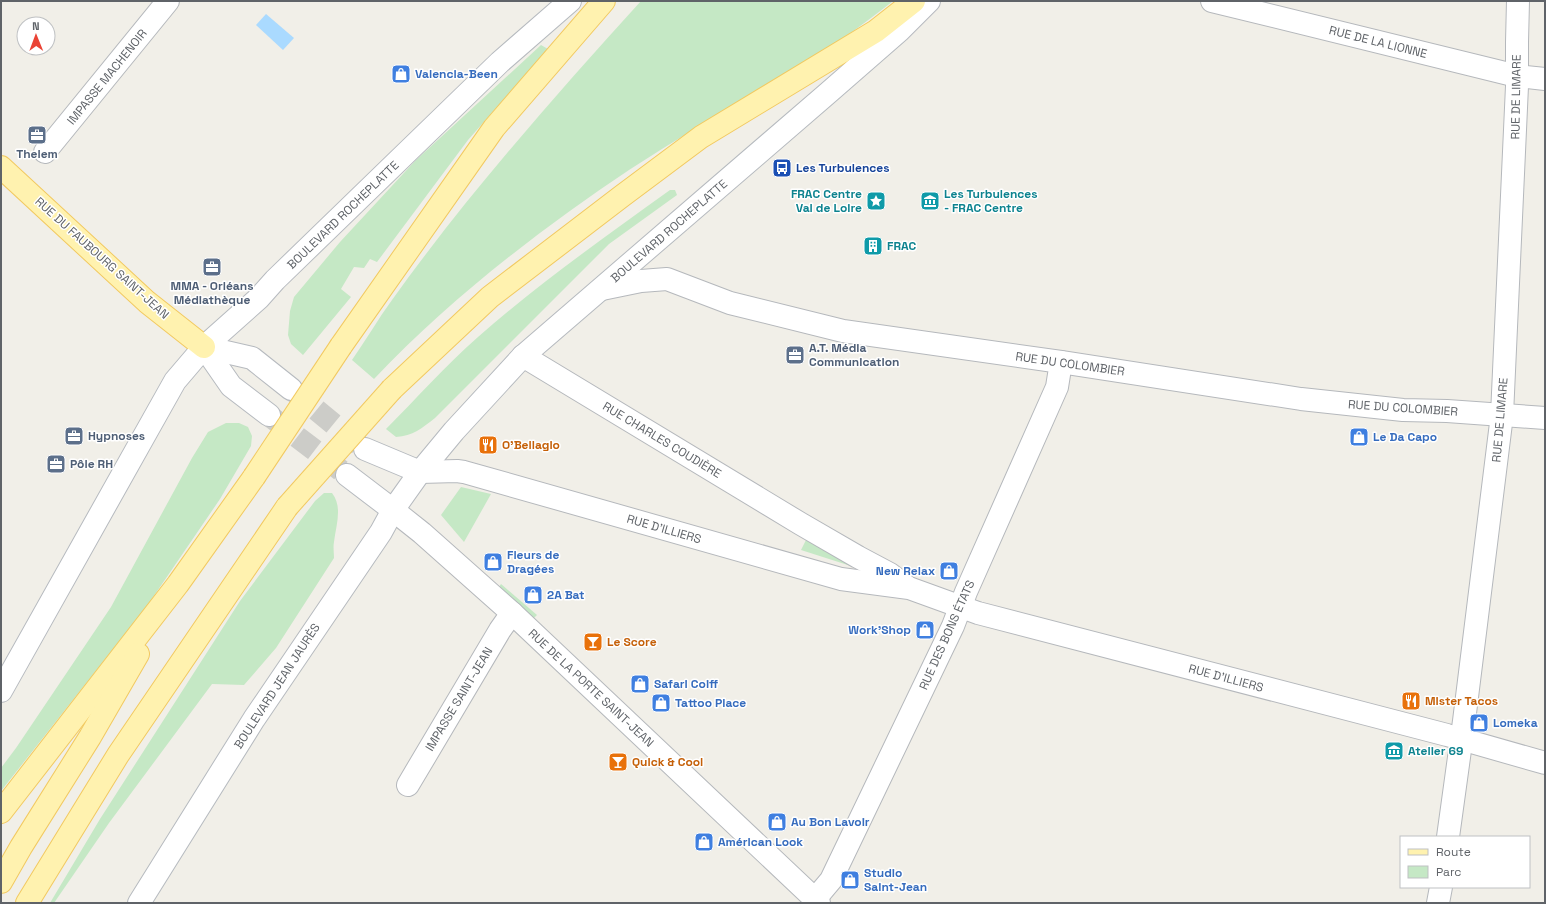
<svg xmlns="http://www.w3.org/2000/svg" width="1546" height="904" viewBox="0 0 1546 904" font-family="'Space Grotesk',sans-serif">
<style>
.green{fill:#c5e8c5}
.water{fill:#aadaff}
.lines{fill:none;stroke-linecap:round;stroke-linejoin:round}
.secondary-tunnel{stroke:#ccccc8;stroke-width:22;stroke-dasharray:22 11;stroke-linecap:butt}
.street-casing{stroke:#b5b8bc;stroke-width:24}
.secondary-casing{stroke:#b6babf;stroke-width:24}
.primary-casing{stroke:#f2c960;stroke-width:24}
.street{stroke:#fff;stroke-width:22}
.secondary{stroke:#fff;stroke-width:22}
.primary{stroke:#fff2af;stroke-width:22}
.primary-bridge-casing{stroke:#f2c960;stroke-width:24;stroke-linecap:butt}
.primary-bridge{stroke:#fff2af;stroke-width:22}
.labels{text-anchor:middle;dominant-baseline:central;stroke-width:3;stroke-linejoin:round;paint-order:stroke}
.street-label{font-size:12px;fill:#5f6368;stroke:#fff}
.shop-label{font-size:12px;font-weight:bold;fill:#366cbe;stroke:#fff;text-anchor:start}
.service-label{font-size:12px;font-weight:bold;fill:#4e5e75;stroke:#fff;text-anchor:start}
.transit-label{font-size:12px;font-weight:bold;fill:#164399;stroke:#fff;text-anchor:start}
.culture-label{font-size:12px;font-weight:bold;fill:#0d838f;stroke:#fff;text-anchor:start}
.food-label{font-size:12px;font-weight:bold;fill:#c56008;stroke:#fff;text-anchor:start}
</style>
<rect width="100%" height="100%" fill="#f1efe8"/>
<g class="green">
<path d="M641 1H893C880 11 866 22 852 32 779 80 702 122 629 170 538 231 450 299 374 379L352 360C366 340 378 319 392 300 468 194 554 97 641 1Z"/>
<polygon points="541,45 548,49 468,140 377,262 370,259 364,268 354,267 341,289 351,297 303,355 291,344 288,335 290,311 294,297 340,242 415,161"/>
<path d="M670 190H675L677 195 609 244 435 418C422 428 413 436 396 437L386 429C416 399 446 365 478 337 538 284 605 237 670 190Z"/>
<polygon points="226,423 239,423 248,427 252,436 251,446 220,499 147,606 1,791 1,768 16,748 111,607 192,458 208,432"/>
<polygon points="461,487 491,494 464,542 441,515"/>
<path d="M324 493H332C343 507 336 525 334 542 333 547 334 553 334 558L276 648 244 685 212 684 109 823 54 903H50L100 819 240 601 315 501Z"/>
<polygon points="807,538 854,567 801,550"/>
<polygon points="501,584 537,615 532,620 499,587"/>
</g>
<polygon class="water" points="266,14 294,38 283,50 256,25"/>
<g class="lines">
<g class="secondary-tunnel">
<polyline points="291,389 364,449"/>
<polyline points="271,417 347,475"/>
</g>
<defs>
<g id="street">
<polyline points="1212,1 1517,76 1545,79"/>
<polyline points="45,152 168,1"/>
<polyline points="602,289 641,281 667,279 730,303 843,331 1061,362 1301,399 1403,410 1447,411 1545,418"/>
<polyline points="523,356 801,524 858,557 890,574 906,586"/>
<polyline points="420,472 457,471 464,472 841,579 909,588 978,613 1447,735 1545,763"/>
<polyline points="393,510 422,533 512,613 819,903"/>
<polyline points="408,785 500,630 512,613"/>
<polyline points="1448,837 1464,721 1502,415 1517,86 1517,42 1518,1"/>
<polyline points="815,899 831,880 953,626 966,592 1057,387 1061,362"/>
<polyline points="1438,903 1441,887"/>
</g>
<g id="secondary">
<polyline points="204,347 252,358 291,389"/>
<polyline points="204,347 231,386 269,415"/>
<polyline points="365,449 420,472"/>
<polyline points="347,475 393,510"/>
<polyline points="1,691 175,381 204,347 259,298 275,280 500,62 570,1"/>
<polyline points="139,903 254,719 381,532 393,510 420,472 454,431 523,356 828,93 899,31 929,1"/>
</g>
<g id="primary">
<polyline points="1,167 147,302 204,347"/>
<polyline points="341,346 494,128 604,1"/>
<polyline points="392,389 490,297 622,196 701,137 876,31 914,1"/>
<polyline points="1,812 178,584 254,477"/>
<polyline points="1,882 21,847 90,737 138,654"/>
<polyline points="27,903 118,755 287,507"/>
</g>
</defs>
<use href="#street" class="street-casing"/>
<use href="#secondary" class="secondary-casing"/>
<use href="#primary" class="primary-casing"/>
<use href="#street" class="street"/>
<use href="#secondary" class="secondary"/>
<use href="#primary" class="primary"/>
<defs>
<g id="primary-bridge">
<polyline points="254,477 341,346"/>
<polyline points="287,507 392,389"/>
</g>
</defs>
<use href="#primary-bridge" class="primary-bridge-casing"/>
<use href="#primary-bridge" class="primary-bridge"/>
</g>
<defs>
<symbol id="shop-square" viewBox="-11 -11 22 22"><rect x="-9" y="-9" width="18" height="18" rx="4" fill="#3f7fe0" stroke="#fff"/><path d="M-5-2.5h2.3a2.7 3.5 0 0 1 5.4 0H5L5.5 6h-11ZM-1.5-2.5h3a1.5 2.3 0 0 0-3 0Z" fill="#fff"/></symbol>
<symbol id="office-square" viewBox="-11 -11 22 22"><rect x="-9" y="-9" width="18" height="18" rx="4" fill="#5c6f8a" stroke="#fff"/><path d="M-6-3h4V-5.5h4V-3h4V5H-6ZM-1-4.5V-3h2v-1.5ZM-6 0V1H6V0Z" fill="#fff"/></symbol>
<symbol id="bus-square" viewBox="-11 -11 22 22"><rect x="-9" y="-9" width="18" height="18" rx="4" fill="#1a4fb4" stroke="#fff"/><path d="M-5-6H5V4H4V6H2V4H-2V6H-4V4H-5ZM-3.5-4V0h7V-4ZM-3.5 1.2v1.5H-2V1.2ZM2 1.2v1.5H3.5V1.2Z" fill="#fff"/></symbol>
<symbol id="sight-square" viewBox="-11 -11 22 22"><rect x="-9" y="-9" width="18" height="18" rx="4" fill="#0f9aa8" stroke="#fff"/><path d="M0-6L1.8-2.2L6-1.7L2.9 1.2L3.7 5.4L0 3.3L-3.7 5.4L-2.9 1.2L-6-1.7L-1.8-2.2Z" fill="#fff"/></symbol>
<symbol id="museum-square" viewBox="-11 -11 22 22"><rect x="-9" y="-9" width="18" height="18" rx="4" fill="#0f9aa8" stroke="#fff"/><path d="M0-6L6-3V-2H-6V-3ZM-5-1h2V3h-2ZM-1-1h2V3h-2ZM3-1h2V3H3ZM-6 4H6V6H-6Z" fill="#fff"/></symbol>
<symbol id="building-square" viewBox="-11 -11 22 22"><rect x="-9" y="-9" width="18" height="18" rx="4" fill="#0f9aa8" stroke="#fff"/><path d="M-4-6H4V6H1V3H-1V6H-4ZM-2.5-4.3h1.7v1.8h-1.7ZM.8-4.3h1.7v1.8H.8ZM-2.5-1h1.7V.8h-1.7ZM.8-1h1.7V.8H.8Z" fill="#fff"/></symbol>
<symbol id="restaurant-square" viewBox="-11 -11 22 22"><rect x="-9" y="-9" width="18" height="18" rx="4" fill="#e8710a" stroke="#fff"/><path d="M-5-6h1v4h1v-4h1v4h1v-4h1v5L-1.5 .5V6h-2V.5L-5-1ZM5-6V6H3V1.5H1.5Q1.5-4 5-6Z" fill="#fff"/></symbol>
<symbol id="bar-square" viewBox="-11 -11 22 22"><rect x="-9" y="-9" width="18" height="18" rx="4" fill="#e8710a" stroke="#fff"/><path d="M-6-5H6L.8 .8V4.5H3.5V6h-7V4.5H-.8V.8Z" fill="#fff"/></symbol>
</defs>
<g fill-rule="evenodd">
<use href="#shop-square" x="390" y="63" width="22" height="22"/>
<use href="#office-square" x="26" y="124" width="22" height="22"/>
<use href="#bus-square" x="771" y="157" width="22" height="22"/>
<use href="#sight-square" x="865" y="190" width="22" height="22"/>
<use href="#museum-square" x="919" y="190" width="22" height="22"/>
<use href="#building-square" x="862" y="235" width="22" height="22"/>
<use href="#office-square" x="201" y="256" width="22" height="22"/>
<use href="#office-square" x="784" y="344" width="22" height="22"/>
<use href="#office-square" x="63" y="425" width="22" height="22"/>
<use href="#shop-square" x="1348" y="426" width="22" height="22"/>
<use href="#restaurant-square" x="477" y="434" width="22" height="22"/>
<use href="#office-square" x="45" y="453" width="22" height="22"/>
<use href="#shop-square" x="482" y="551" width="22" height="22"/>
<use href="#shop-square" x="938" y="560" width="22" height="22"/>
<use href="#shop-square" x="522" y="584" width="22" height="22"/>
<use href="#shop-square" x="914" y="619" width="22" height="22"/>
<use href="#bar-square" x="582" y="631" width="22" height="22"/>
<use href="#shop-square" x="629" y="673" width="22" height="22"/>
<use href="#restaurant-square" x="1400" y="690" width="22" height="22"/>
<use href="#shop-square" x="650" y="692" width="22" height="22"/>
<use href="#shop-square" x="1468" y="712" width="22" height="22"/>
<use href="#museum-square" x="1383" y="740" width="22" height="22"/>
<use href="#bar-square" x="607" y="751" width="22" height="22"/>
<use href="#shop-square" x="766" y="811" width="22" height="22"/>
<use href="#shop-square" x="693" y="831" width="22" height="22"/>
<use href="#shop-square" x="839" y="869" width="22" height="22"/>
</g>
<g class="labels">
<g class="street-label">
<text transform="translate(1378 42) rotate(14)">RUE DE LA LIONNE</text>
<text transform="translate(107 77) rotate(-51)">IMPASSE MACHENOIR</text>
<text transform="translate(1516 97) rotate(-89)">RUE DE LIMARE</text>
<text transform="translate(343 215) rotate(-44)">BOULEVARD ROCHEPLATTE</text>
<text transform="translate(669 231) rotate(-41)">BOULEVARD ROCHEPLATTE</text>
<text transform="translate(102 258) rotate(42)">RUE DU FAUBOURG SAINT-JEAN</text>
<text transform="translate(1070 364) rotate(8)">RUE DU COLOMBIER</text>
<text transform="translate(1403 408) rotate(4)">RUE DU COLOMBIER</text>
<text transform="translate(1500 420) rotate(-85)">RUE DE LIMARE</text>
<text transform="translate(662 440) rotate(31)">RUE CHARLES COUDIÈRE</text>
<text transform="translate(664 529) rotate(16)">RUE D'ILLIERS</text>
<text transform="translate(947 635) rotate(-66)">RUE DES BONS ÉTATS</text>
<text transform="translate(1226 678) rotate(15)">RUE D'ILLIERS</text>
<text transform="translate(277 686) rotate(-57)">BOULEVARD JEAN JAURÈS</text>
<text transform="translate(591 688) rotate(43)">RUE DE LA PORTE SAINT-JEAN</text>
<text transform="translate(459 699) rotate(-59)">IMPASSE SAINT-JEAN</text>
</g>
<g class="shop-label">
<text x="415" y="74">Valencia-Been</text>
<text x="1373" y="437">Le Da Capo</text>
<text x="507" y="555">Fleurs de<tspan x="507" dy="14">Dragées</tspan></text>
<text x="935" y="571" text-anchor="end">New Relax</text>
<text x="547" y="595">2A Bat</text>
<text x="911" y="630" text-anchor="end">Work'Shop</text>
<text x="654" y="684">Safari Coiff</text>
<text x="675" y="703">Tattoo Place</text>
<text x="1493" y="723">Lomeka</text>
<text x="791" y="822">Au Bon Lavoir</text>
<text x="718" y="842">Américan Look</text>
<text x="864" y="873">Studio<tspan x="864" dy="14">Saint-Jean</tspan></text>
</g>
<g class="service-label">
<text x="37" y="154" text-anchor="middle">Thelem</text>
<text x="212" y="286" text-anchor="middle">MMA - Orléans<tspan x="212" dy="14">Médiathèque</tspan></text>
<text x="809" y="348">A.T. Média<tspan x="809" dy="14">Communication</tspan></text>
<text x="88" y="436">Hypnoses</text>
<text x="70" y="464">Pôle RH</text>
</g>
<g class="transit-label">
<text x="796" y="168">Les Turbulences</text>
</g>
<g class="culture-label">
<text x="862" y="194" text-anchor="end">FRAC Centre<tspan x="862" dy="14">Val de Loire</tspan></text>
<text x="944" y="194">Les Turbulences<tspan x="944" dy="14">- FRAC Centre</tspan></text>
<text x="887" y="246">FRAC</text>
<text x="1408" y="751">Atelier 69</text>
</g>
<g class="food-label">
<text x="502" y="445">O'Bellagio</text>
<text x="607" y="642">Le Score</text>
<text x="1425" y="701">Mister Tacos</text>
<text x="632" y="762">Quick &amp; Cool</text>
</g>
</g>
<rect width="1546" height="904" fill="none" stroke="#5f6368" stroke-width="4"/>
<rect x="1400" y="836" width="130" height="52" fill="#ffffff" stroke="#bfc1c3"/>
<rect x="1408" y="849" width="20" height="6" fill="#fff2af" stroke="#bfc1c3"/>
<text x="1436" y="856" font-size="12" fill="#5f6368">Route</text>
<rect x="1408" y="866" width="20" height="12" fill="#c5e8c5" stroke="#bfc1c3"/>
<text x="1436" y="876" font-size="12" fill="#5f6368">Parc</text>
<g transform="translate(36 36) rotate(359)"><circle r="19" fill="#ffffff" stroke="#bfc1c3"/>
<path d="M0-3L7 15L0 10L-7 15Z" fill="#ea4335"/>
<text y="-6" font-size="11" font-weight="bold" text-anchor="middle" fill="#5f6368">N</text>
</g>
</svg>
